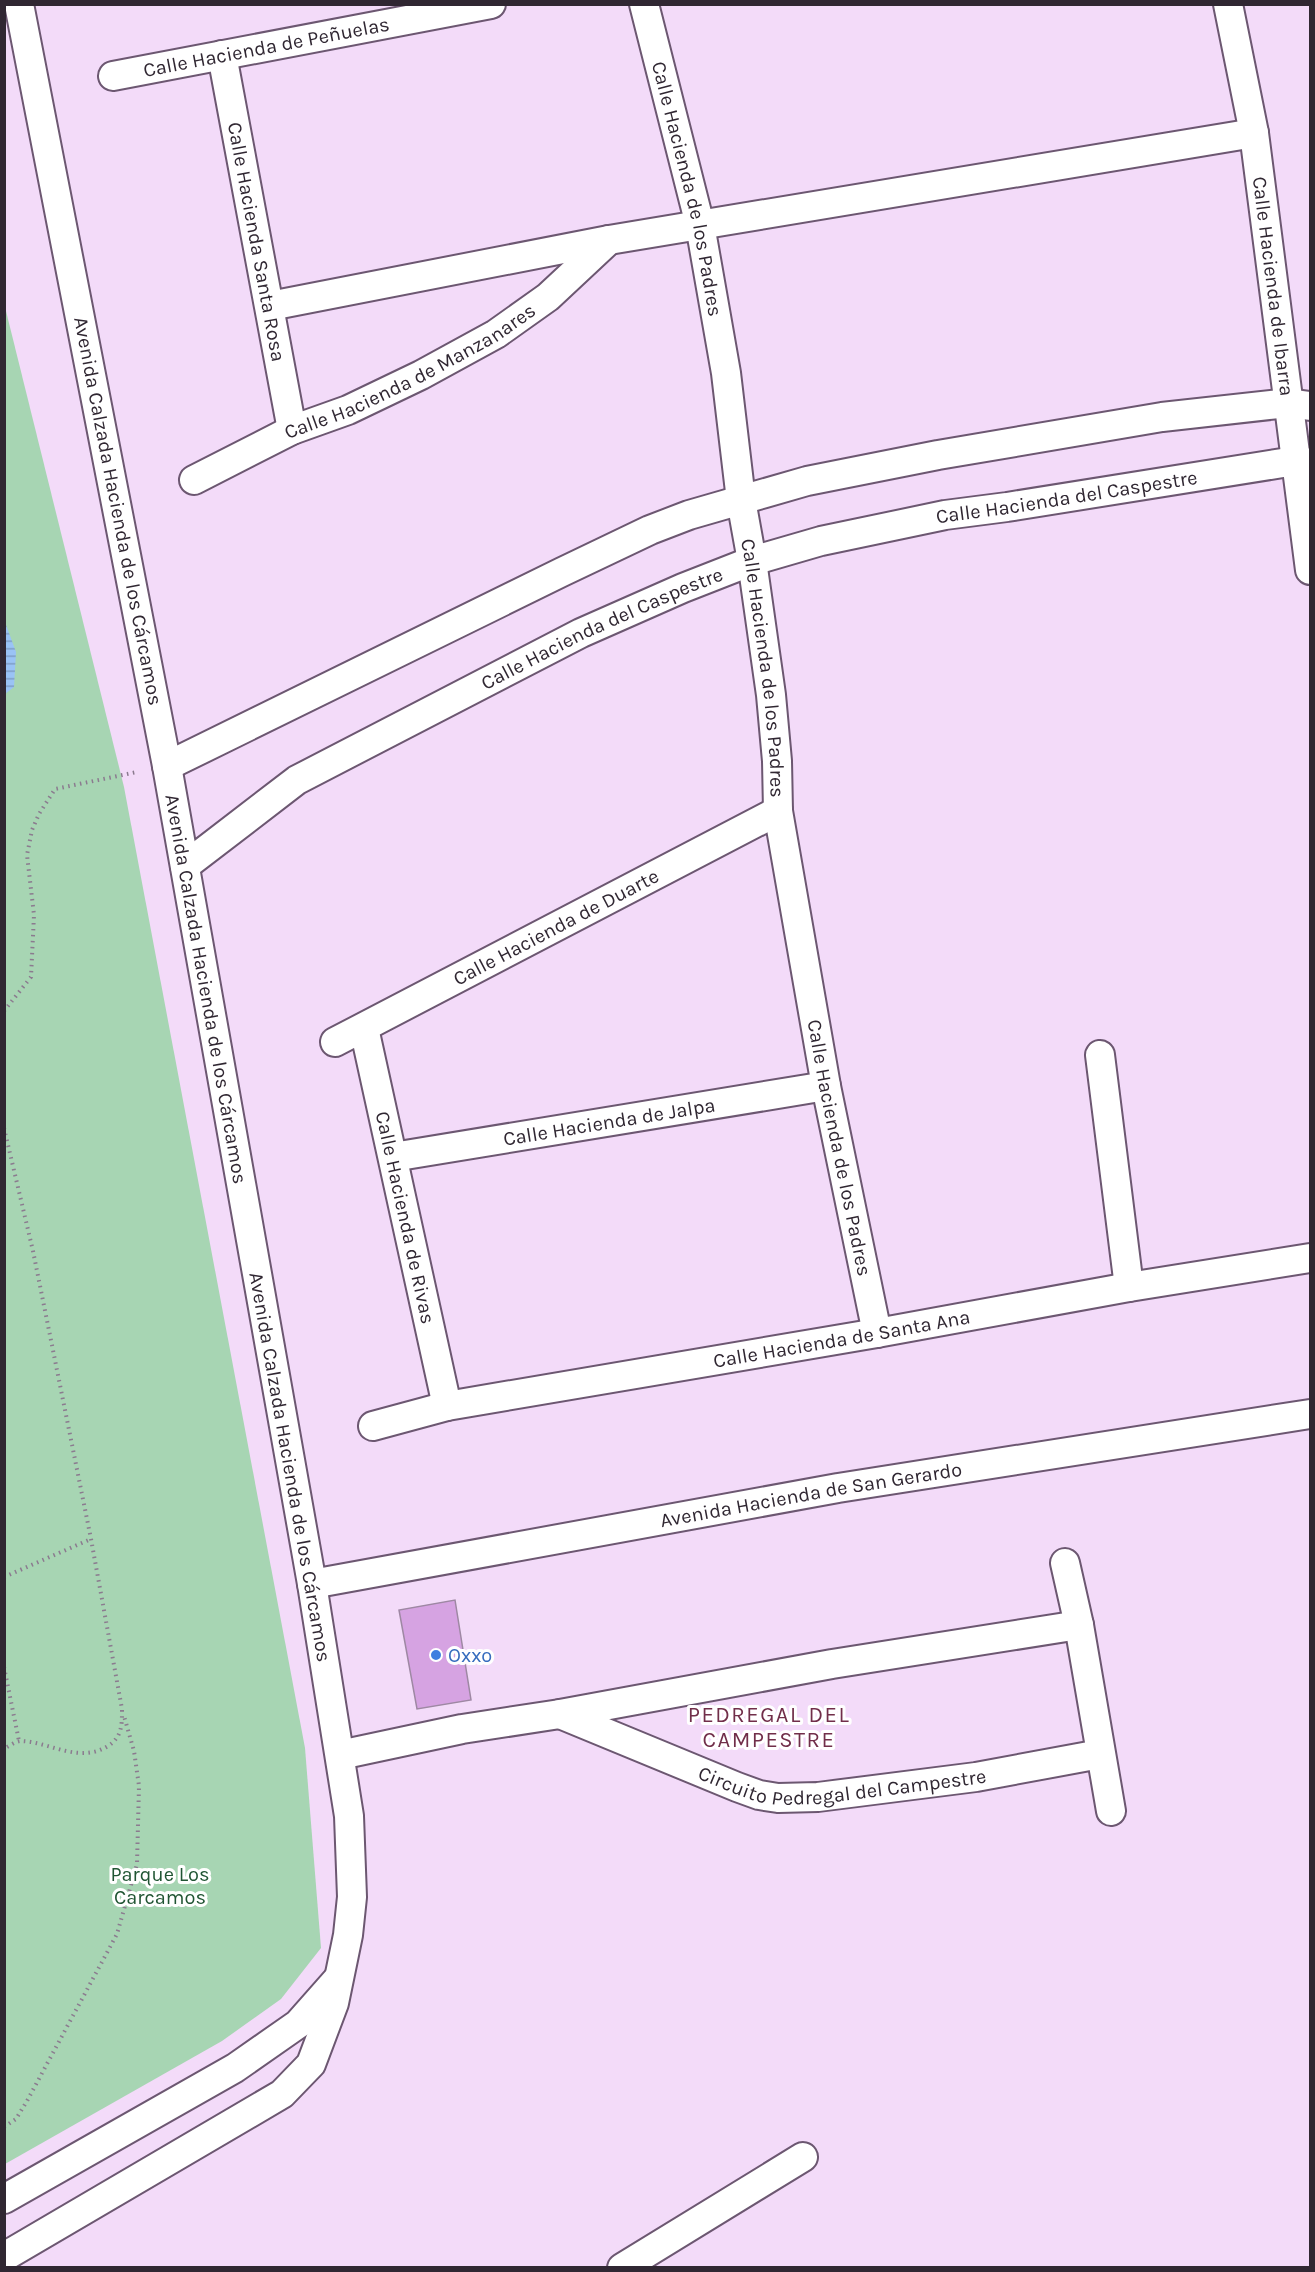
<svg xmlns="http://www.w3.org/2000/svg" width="1315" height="2272" viewBox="0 0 1315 2272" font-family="Karla,sans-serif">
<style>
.park{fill:#a7d5b3}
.water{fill:url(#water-rules)}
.building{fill:#d6a3e2;stroke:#9e88a3;stroke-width:1.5}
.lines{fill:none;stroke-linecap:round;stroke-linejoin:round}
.minor-casing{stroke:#6c5771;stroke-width:32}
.path{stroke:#8b7b8f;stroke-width:4;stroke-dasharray:1.5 4.5;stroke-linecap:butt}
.minor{stroke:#fff;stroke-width:28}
.shop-dot{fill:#3f7fe0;stroke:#fff;stroke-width:2}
.labels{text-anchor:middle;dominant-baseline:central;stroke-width:6;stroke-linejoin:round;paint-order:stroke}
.street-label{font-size:20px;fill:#302732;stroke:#fff}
.shop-label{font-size:20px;fill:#366cbe;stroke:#fff;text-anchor:start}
.park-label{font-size:20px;fill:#205533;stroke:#fff}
.quarter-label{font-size:22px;letter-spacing:1.5px;fill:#712e4a;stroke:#fff}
</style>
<defs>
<pattern id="water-rules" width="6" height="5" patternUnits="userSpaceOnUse" patternTransform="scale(1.5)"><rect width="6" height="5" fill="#9ac3f5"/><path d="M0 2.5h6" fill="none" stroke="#7e9ec7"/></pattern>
</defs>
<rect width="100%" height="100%" fill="#f3dbf9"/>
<polygon class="park" points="4,303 124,787 305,1748 321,1948 281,1999 222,2041 5,2164"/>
<polygon class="water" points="5,622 16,652 14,687 5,694"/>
<polygon class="building" points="455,1600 471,1700 417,1709 399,1610"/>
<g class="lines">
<defs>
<g id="minor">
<path id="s1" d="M644 4 700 225 726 373 741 500 752 561 771 695 777 761 778 811 826 1086 877 1333"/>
<path id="s2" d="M1228 4 1254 133 1310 570"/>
<path id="s3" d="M222 55 292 430"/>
<path id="s4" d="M113 76 491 4"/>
<polyline points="270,306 609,240 1254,133"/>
<path id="s5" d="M194 480 292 430 348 410 421 375 496 334 548 297 609 240"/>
<polyline points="167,766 562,572 650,530 689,515 807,481 938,455 1162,417 1288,403 1310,406"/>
<path id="s6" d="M185 866 297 780 581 633 683 588 752 561 821 541 945 515 1007 507 1295 461 1310 463"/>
<path id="s7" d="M364 1028 447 1406"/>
<path id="s8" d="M335 1042 778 811"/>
<polyline points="1100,1055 1129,1287"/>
<path id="s9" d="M393 1157 826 1086"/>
<path id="s10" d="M373 1426 447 1406 877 1333 1129 1287 1310 1258"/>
<polyline points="1065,1563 1079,1625 1111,1811"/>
<path id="s11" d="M312 1584 838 1488 1310 1414"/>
<path id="s12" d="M560 1714 737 1787 759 1795 778 1798 818 1797 976 1777 1100 1754"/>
<polyline points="340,1755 462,1729 560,1714 832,1664 1079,1625"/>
<polyline points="4,2199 235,2068 298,2024 336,1981"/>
<polyline points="4,2257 282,2094 311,2064 334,2003 348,1935 352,1897 349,1816 312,1584 167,766 19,4"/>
<polyline points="622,2268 803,2157"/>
</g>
</defs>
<use href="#minor" class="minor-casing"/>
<g class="path">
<polyline points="4,1011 31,977 34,915 27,855 32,830 39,814 55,789 137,772"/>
<path d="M4 1128 33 1251 91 1539 122 1709C122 1725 122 1737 108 1746 78 1764 51 1742 21 1741 16 1741 9 1746 4 1749"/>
<polyline points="4,1577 91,1539"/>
<polyline points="4,1667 19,1741"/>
<polyline points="4,2127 16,2119 27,2101 117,1934 137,1864 139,1786 134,1751 124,1716"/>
</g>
<use href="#minor" class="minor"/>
</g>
<circle class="shop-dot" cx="436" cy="1655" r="6"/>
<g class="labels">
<g class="street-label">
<text stroke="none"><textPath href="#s4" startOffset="156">Calle Hacienda de Peñuelas</textPath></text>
<text stroke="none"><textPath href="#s1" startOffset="190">Calle Hacienda de los Padres</textPath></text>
<text stroke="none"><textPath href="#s3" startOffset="190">Calle Hacienda Santa Rosa</textPath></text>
<text stroke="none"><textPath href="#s2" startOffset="286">Calle Hacienda de Ibarra</textPath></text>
<text stroke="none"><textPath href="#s5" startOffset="242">Calle Hacienda de Manzanares</textPath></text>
<text stroke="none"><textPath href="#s6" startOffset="968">Calle Hacienda del Caspestre</textPath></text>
<text transform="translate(118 511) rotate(79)">Avenida Calzada Hacienda de los Cárcamos</text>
<text stroke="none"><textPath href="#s6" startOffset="482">Calle Hacienda del Caspestre</textPath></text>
<text stroke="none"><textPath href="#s1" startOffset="676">Calle Hacienda de los Padres</textPath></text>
<text stroke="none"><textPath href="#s8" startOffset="249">Calle Hacienda de Duarte</textPath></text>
<text transform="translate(206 989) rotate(80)">Avenida Calzada Hacienda de los Cárcamos</text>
<text stroke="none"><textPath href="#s9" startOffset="219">Calle Hacienda de Jalpa</textPath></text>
<text stroke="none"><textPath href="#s1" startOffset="1162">Calle Hacienda de los Padres</textPath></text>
<text stroke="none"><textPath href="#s7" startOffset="194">Calle Hacienda de Rivas</textPath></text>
<text stroke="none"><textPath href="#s10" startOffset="477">Calle Hacienda de Santa Ana</textPath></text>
<text transform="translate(290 1467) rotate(80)">Avenida Calzada Hacienda de los Cárcamos</text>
<text stroke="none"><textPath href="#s11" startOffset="507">Avenida Hacienda de San Gerardo</textPath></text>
<text stroke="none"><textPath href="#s12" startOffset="297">Circuito Pedregal del Campestre</textPath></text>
</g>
<g class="shop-label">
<text x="448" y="1655">Oxxo</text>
</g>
<g class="park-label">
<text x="160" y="1874">Parque Los<tspan x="160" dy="23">Carcamos</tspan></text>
</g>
<g class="quarter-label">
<text x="769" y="1715">PEDREGAL DEL<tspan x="769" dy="25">CAMPESTRE</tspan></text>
</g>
</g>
<rect width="1315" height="2272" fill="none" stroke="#302732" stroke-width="12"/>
</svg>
